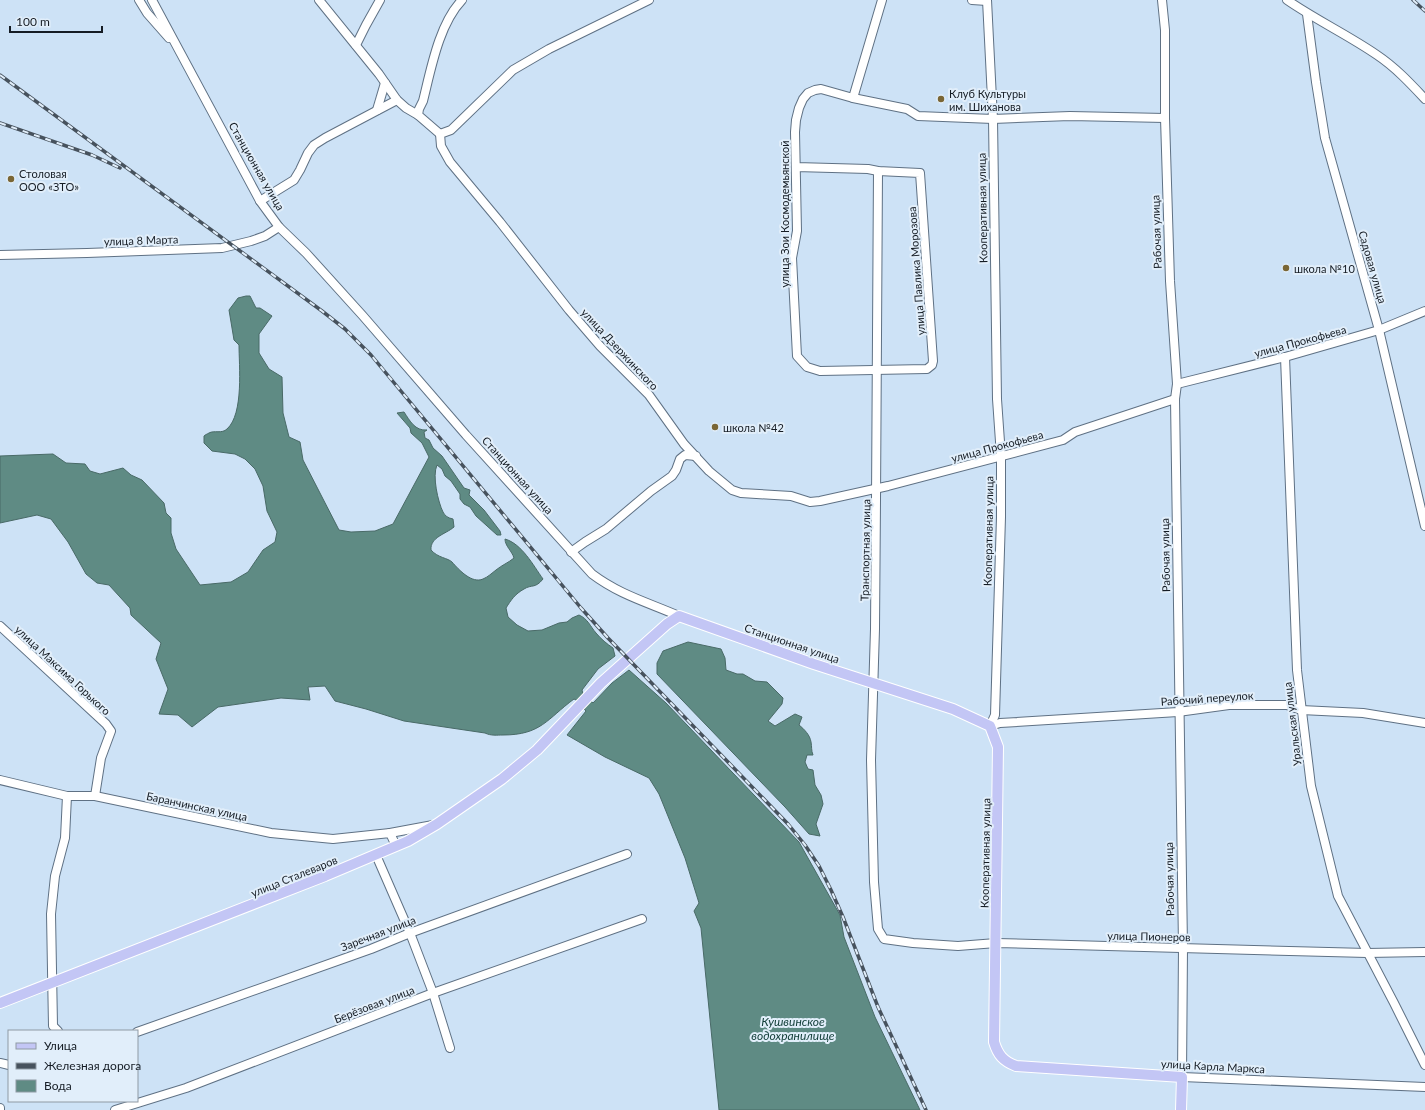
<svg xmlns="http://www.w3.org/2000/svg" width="1425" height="1110" viewBox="0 0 1425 1110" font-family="Lato,sans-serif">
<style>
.water{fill:#5f8b84;stroke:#496a67}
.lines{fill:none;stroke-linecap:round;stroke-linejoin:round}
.minor-casing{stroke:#5f7184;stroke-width:10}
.major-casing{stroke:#fff;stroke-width:12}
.minor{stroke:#fff;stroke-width:8}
.major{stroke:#c3c6f5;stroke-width:10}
.rail-casing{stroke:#47525d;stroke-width:3.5}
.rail{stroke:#e1eefa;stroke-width:2;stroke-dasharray:6;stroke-linecap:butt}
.poi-dot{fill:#7a6635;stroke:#e1eefa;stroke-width:1.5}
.labels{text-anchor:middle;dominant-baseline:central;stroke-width:4;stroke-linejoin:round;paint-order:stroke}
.poi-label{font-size:11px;fill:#151c24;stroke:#e1eefa;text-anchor:start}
.street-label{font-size:11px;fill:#151c24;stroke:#e1eefa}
.water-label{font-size:12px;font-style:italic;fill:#103c36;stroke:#e1eefa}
</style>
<rect width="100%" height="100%" fill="#cde2f6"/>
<g class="water">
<path d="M246 296H250L256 308H260L272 316 259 334V353L269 369 282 377 283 413 289 437 300 442 303 460 339 530 351 532 375 531 393 524 429 457 422 443 411 433 410 428 397 413 404 412C410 421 415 431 427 430L424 432 425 438 429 440 433 448 442 456 464 488 470 490 469 495 484 510 500 531 501 535H497L476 516 470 507 464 504 460 499V494L451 481 445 476 442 469 437 465C432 476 438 502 443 512 445 516 448 518 453 519L454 527C446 534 430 537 431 550 438 558 448 558 452 562 459 570 472 584 483 579 488 577 492 573 496 570 502 565 508 563 514 558 512 551 505 546 505 539 522 544 533 565 543 579 535 589 532 584 524 589 515 594 511 600 506 608L508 617 517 625 528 631 542 630 559 623 567 622 572 618 579 615C588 619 590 626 596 633 601 639 607 644 613 648L615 656 598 669 582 690 583 694 593 703 612 683 629 670 666 703 799 842 840 915 844 937 875 1017 920 1110H719L701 928 694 911 699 903 685 858 659 794 649 778 605 757 567 735 586 711 576 700 574 699C547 719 541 735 503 735 497 735 491 736 485 733L404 721 366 709 335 701 325 686 308 687 310 700 281 698 218 707 192 727 178 715 159 714 168 689 156 659 161 643 131 615 130 608 109 585 97 583 86 574 68 542 51 519 37 515 0 523V456L53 454 66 463 85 464 90 471 100 474 123 468 131 475 142 480 164 503 166 513 171 518V533L176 549 200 585 231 582 248 572 263 550 275 542 277 532 267 511 263 486 255 469 245 459 235 454 212 451 204 443V436C205 435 207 434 209 433 214 430 222 434 227 429 244 414 239 365 239 345L234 340 229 310 238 298Z"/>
<path d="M688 642 721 649 725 658 726 670 737 674H743L755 681 767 682 783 698 782 704 768 721 775 726 795 714 802 717 799 725C804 729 810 735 811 742 812 747 811 750 813 755H807L805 762 808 769 813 770 815 785 821 795 823 804 816 824 820 836 809 834 785 807 657 674V663L663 651Z"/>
</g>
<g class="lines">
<defs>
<g id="minor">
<polyline points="139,0 147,13 169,38"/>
<path d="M152 0 260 201 279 227 306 253 363 316 466 435 592 574C620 595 647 602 679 616"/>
<polyline points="319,0 379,74 397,100 406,108 418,115"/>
<polyline points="649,0 549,49 513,70 451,130 440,134 441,146 450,162 500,222 569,310 600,346 649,395 684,444 709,471 732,490 741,493 791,496 810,502 820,501 888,486 1063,440 1075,432 1175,399"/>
<polyline points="972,0 987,1"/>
<polyline points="987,0 993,119 997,399 1001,456 1001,517 995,715 990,726"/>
<polyline points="1162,0 1165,30 1165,118 1170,281 1177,384 1175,399 1183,947 1182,1077 1425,1087"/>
<path d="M1287 0C1316 20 1348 35 1377 55 1395 67 1410 83 1425 99"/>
<polyline points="1307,14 1316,82 1325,138 1379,330 1425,526"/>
<polyline points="356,45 366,25 380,0"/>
<polyline points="853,98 882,0"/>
<polyline points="377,110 385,83"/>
<path d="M440 134 418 115 419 109 423 101C431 69 439 24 462 0"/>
<polyline points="796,167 868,169 878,171 920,173 933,361 932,365 927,369 820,371 807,367 797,356 792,258 797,231 795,132 796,120 799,108 803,99 808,93 815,90 821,89 853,98 907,109 918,116 993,119 1070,116 1165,118"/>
<polyline points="878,171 876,500 875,629 871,760 874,882 878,929 884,939 913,943 958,946 996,943 1367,953 1425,952"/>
<polyline points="260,201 294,180 300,170 308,153 314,145 325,138 397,100"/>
<polyline points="0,255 87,253 222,248 251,241 265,236 279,227"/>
<polyline points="1285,357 1297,670 1311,786 1338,896 1394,1003 1425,1065"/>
<polyline points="1177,384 1285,357 1379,330 1425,311"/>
<polyline points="571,552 585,542 606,529 651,491 672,476 676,470 680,459 685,455 696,456"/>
<polyline points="0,626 106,724 111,731 101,758 95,796"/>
<polyline points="990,726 1000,723 1178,712 1229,705 1287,705 1301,710 1363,713 1425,723"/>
<polyline points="0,780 67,796 95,796 271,833 333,839 390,833 396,846"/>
<polyline points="390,833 433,825"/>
<polyline points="376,855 410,933 433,993 450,1048"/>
<polyline points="58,1031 53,1026 51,914 55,876 65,838 67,796"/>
<polyline points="137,1032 371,949 410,933 627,854"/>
<polyline points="0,1063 9,1065"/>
<polyline points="0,1108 0,1110"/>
<polyline points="115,1110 186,1088 433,993 642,919"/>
</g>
<path id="major" d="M0 1003 325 876 408 841 437 824 502 779 537 750 601 683 667 624 679 616 814 664 953 709 990 726 998 747 994 1042C998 1055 1003 1061 1016 1066L1182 1077 1181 1110"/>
</defs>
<use href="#minor" class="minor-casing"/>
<use href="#major" class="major-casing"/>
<use href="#minor" class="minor"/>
<use href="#major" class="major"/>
<defs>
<g id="rail">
<polyline points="1413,0 1425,11"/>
<polyline points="0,75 322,311 345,329 371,355 581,608 608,638 788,824 805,845 819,866 831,890 843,917 878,1007 926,1110"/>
<polyline points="0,123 92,155 120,168"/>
</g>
</defs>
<use href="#rail" class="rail-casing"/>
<use href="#rail" class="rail"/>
</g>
<g class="poi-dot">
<circle cx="941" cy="99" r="4"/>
<circle cx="11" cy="179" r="4"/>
<circle cx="1286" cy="268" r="4"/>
<circle cx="715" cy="427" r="4"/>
</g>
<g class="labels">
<g class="poi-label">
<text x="949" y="93">Клуб Культуры<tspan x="949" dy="13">им. Шиханова</tspan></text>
<text x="19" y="173">Столовая<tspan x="19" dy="13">ООО «ЗТО»</tspan></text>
<text x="1294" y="268">школа №10</text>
<text x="723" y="427">школа №42</text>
</g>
<g class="street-label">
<text transform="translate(257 166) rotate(60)">Станционная улица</text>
<text transform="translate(982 208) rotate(-91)">Кооперативная улица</text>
<text transform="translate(784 214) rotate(-90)">улица Зои Космодемьянской</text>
<text transform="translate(1156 232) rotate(-92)">Рабочая улица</text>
<text transform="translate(141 240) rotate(-2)">улица 8 Марта</text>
<text transform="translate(1373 267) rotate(74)">Садовая улица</text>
<text transform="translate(916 271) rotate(-94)">улица Павлика Морозова</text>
<text transform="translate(1300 341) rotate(-15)">улица Прокофьева</text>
<text transform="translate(620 349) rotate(47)">улица Дзержинского</text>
<text transform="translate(997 446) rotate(-15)">улица Прокофьева</text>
<text transform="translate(518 475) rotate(48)">Станционная улица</text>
<text transform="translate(988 531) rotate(-89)">Кооперативная улица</text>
<text transform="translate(865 550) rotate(-89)">Транспортная улица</text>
<text transform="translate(1165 555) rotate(-91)">Рабочая улица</text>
<text transform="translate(792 643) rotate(19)">Станционная улица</text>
<text transform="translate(63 670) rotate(43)">улица Максима Горького</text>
<text transform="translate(1207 698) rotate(-4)">Рабочий переулок</text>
<text transform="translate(1292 724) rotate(-97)">Уральская улица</text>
<text transform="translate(197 806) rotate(12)">Баранчинская улица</text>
<text transform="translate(985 853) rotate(-89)">Кооперативная улица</text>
<text transform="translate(294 876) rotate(-22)">улица Сталеваров</text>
<text transform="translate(1169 879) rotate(-91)">Рабочая улица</text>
<text transform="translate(378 933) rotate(-21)">Заречная улица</text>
<text transform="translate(1149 936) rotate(1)">улица Пионеров</text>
<text transform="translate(374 1004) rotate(-21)">Берёзовая улица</text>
<text transform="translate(1213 1066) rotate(3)">улица Карла Маркса</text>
</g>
<g class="water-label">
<text x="793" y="1021">Кушвинское<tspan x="793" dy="14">водохранилище</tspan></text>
</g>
</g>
<rect x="8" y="1030" width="130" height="72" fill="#e1eefa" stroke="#8f9aa4"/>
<rect x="16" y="1043" width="20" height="6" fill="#c3c6f5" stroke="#8f9aa4"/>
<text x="44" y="1050" font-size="12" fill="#151c24">Улица</text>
<rect x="16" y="1063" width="20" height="6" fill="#47525d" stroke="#8f9aa4"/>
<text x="44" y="1070" font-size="12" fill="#151c24">Железная дорога</text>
<rect x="16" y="1080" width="20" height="12" fill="#5f8b84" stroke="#8f9aa4"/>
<text x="44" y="1090" font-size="12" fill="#151c24">Вода</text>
<path d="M10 26v6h92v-6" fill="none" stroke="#151c24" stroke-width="2"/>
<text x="16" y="26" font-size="12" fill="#151c24" stroke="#e1eefa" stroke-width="3" paint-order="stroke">100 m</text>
</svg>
